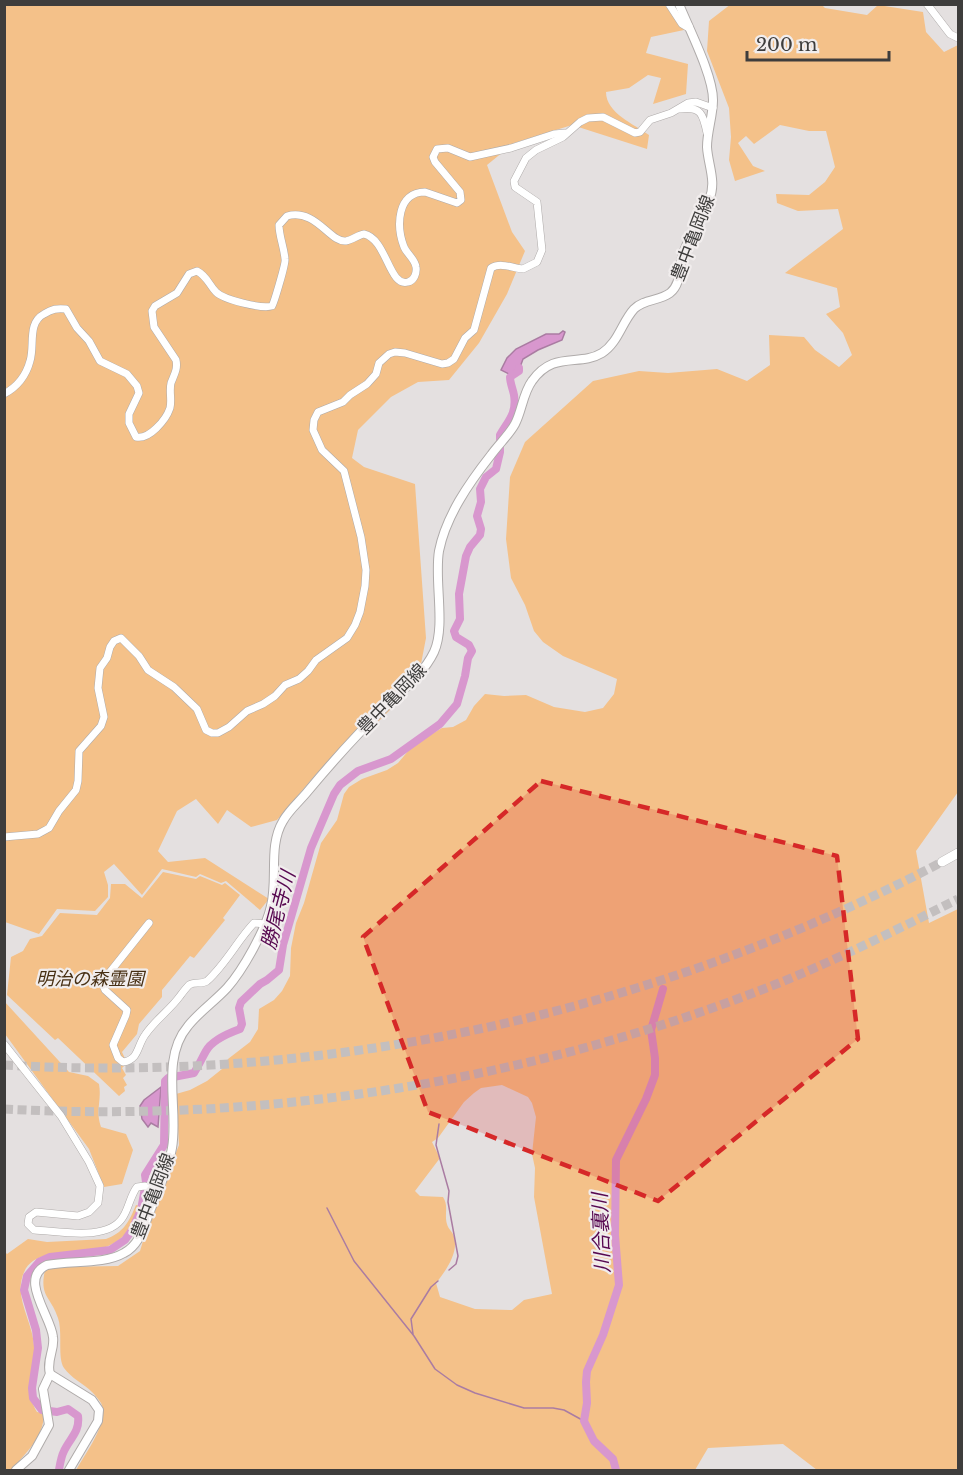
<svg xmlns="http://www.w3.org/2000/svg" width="963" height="1475" viewBox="0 0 963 1475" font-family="'Libre Baskerville','Noto Sans JP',serif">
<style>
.green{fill:#f4c189;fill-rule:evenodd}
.water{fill:#d897ce;stroke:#aa7ca2;stroke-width:1.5}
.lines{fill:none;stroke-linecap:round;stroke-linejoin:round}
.stream{stroke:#aa7ca2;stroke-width:1.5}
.river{stroke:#d897ce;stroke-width:8}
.highway-tunnel{stroke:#c3bfbf;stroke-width:9;stroke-dasharray:9 4.5;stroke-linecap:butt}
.minor-casing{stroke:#afabaa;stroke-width:8}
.major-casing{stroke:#afabaa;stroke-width:10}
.highway-casing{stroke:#afabaa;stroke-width:10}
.minor{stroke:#fff;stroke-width:7}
.major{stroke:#fff;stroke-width:8}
.highway{stroke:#fff;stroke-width:9}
.marked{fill:#d62828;fill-opacity:0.2;stroke:#d62828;stroke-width:4.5;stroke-dasharray:12 8;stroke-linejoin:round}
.labels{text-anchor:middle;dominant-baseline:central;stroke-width:4.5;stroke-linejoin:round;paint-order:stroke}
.street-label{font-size:18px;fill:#3e3d3c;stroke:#f1eded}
.park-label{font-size:18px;font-style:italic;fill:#472f13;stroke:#f1eded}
.water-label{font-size:20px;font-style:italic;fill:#570850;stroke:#f1eded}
</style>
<rect width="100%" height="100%" fill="#e4e0e0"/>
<g class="green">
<path d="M664 4 684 30 651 37 646 53 688 64 686 94 653 104 661 78 648 75 629 88 606 92C606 113 634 124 649 135L647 149 572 125 514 143 487 165 512 232 525 251 507 294 479 343 449 380 418 382 391 397 358 430 352 458 364 467 415 484 426 638 421 664 404 696 380 720 317 773 277 820 251 827 227 810 218 824 196 799 177 811 158 851 168 862 205 858 269 899 260 910 226 881 221 883 200 874 196 877 162 869 142 895 114 864 104 872 108 885V897L95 911 57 909 39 934 5 922 4 5Z"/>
<path d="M731 4 822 5 825 8 867 15 878 5 923 12 926 32 944 52 958 45V792L916 851 929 923 958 909V1470H817L783 1444 708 1448 695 1470H76C85 1454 110 1421 101 1403 99 1400 95 1395 92 1392 84 1384 71 1378 64 1368 57 1358 63 1332 58 1318 51 1296 39 1297 45 1270L57 1267 118 1266 140 1251 150 1218 179 1145 176 1094 190 1090 207 1081 222 1069 228 1059 250 1042 258 1029 259 1009 274 1000 282 991 290 976 291 948 296 923 304 903 321 843 337 820 344 794 349 787 362 779 387 770 398 763 409 750 430 735 442 728 453 727 466 720 474 706 485 694 504 696 526 695 554 707 585 712 603 708 614 694 617 679 563 656 543 642 534 631 525 605 511 578 506 539 510 477 525 442 593 381 639 371 668 373 717 369 747 381 770 365 769 335 804 337 815 350 839 367 852 355 843 333 826 314 840 307 837 288 785 273 843 229 838 209 798 211 777 203 776 194 809 195 825 182 835 167 826 131H809L780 125 754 144 746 136 738 143 753 166 765 171 735 181 729 160 731 137 729 108 707 51 709 21ZM502 1085 528 1097 532 1103 536 1117 532 1154 535 1168 534 1197 552 1294 524 1300 512 1310 475 1309 440 1297 436 1283C445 1272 459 1253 454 1237 453 1232 448 1229 447 1224 444 1214 449 1206 443 1197L420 1196 415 1191 440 1158 432 1142 438 1138 464 1102 474 1093 481 1088Z"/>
<polygon points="163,872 196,879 200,876 222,885 225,883 240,895 223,918 225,920 194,958 190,956 162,990 162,997 139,1024 137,1034 122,1052 127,1063 122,1068 126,1075 123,1078 127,1085 124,1087 125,1091 119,1096 58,1038 55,1040 7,995 11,957 23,951 30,939 42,936 60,913 97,915 110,898 111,884 125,884 142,898"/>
<path d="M4 1001 69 1072 88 1076 99 1084C102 1101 95 1110 101 1127L126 1134 133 1150 122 1184 104 1187 89 1149 5 1034Z"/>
<path d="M136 1205 140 1206C118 1286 30 1224 21 1283 18 1303 33 1325 34 1346 36 1370 23 1390 37 1412L44 1413C44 1437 26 1453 11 1470H4V1251L7 1254 28 1239 47 1242 106 1239C123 1233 129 1222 136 1205Z"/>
</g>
<g class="water">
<polygon points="563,331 565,332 562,340 538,350 523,359 518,373 511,375 501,370 507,358 516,349 546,334 559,334"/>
<polygon points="161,1087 158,1127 151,1123 148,1127 142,1119 140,1106 144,1100"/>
</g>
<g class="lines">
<g class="stream">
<polyline points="439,1124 436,1145 449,1191 448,1202 458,1256 456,1264 449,1270"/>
<polyline points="327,1208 354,1261 414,1336 435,1369 457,1385 475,1393 524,1408 553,1408 564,1410 584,1421"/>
<polyline points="413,1334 411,1319 431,1287 438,1281"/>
</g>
<g class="river">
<path d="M59 1470C60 1464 61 1457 64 1451 70 1438 80 1432 78 1416L68 1409 57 1412 42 1410 33 1398 32 1388 38 1348 36 1330 24 1290 27 1276 39 1262 50 1257 110 1250 125 1240 132 1230 141 1210 146 1182 145 1175 164 1145 165 1081 168 1078 194 1073C199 1065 202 1058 206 1051 212 1040 229 1033 240 1029L242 1024 239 1008 241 1002 260 984 267 980 279 970 283 945 311 848 334 794 340 785 358 771 391 759 440 724 457 704 465 676 468 658 472 651 469 645 456 637 454 631 460 619 459 594 466 556 470 547 480 535 481 529 477 516 481 502 480 489 486 477 496 469 500 452V435C508 421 517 414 514 395 513 389 510 383 510 377L519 371V368"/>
<polyline points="616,1470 613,1459 594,1441 584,1421 587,1403 586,1382 587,1371 603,1335 619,1285 615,1235 616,1160 646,1099 655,1075 655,1058 651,1030 663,989"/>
</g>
<g class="highway-tunnel">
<path d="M4 1065C330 1084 654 1013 942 862"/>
<path d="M4 1109C269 1123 527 1082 774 985 837 960 898 929 958 899"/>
</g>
<defs>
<g id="minor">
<polyline points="669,4 682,24 687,27 689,26"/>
<polyline points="927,4 950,34 958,38"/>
<path d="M680 109C701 106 703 114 707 133"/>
<path d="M4 394C17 387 26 376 30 361 35 345 27 323 44 314 52 309 57 308 66 309L77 328 89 341 100 361 127 374 137 386 139 393 129 414V423L136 437C149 440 166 420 170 408 172 400 169 391 171 383 174 375 178 369 176 360L154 327 152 311 155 306 177 293 189 274 197 271C207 276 209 285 216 292 224 300 262 309 272 306 274 303 286 263 285 259 284 247 279 236 279 225L287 216C316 208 330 243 346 241 352 240 358 235 364 234 387 239 389 288 408 282 414 281 417 273 416 267 415 259 407 254 404 247 396 226 397 192 425 192L457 203 461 200 460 192 435 162 433 157 437 149 448 148 470 157 511 148 554 134 565 133"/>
<path d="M4 837 38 834 49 828 59 811 76 790 78 781 79 751 101 726 104 717 98 688 100 668 107 658 110 647 114 641 121 638 139 656 148 670 174 687 197 709 206 730 212 733H218L229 727 247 711 263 704 275 696 285 685 299 679 308 671 316 660 347 638 355 625 360 612 365 586 366 570 361 537 344 471 322 450 313 430 314 420 318 412 343 402 350 395 367 384 376 374 379 363 389 354 395 352 405 353 442 364 448 363 454 359 465 338 474 330 491 268C501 262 512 268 523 269L537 262 542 250 537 202 515 187 514 181 526 158 536 150 563 137 580 122 588 118 603 117 635 133 640 132 650 120 671 113 688 103 696 102 713 108"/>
<path d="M149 923 102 982 105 990 127 1010 126 1015 113 1045 118 1058 123 1062C139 1060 137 1046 145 1035 155 1020 170 1010 180 996 183 992 186 988 189 985 195 981 201 985 207 981 226 964 237 941 254 923L266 924"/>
<path d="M4 1044 61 1116 89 1162 100 1186 98 1203 89 1212 78 1216 36 1212 29 1217 28 1224 34 1230C59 1231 108 1242 123 1217 129 1208 130 1196 137 1187L145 1186 158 1191"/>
</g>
<g id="major">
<path d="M50 1374C46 1360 55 1350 53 1337 51 1316 18 1278 47 1265 71 1260 103 1265 124 1253 139 1245 143 1229 149 1214 157 1192 168 1171 172 1148 179 1109 160 1059 188 1026 199 1012 215 1001 227 988 243 970 266 929 271 906 278 878 268 846 283 821 289 810 300 801 308 791 333 761 359 732 387 705 404 689 424 673 434 652 446 626 434 580 439 551 446 516 469 483 491 455 498 445 509 435 515 424 522 411 523 393 532 381 554 350 579 367 602 353 618 343 622 322 634 309 644 299 659 301 670 293 681 284 679 269 682 257 687 237 702 220 709 200 717 182 708 165 707 147 707 131 713 116 713 100 713 75 689 29 679 4"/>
<polyline points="50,1374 92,1400 99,1410 98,1421 69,1470"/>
<polyline points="16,1470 32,1456 49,1425 43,1389 50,1374"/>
</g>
<polyline id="highway" points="942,862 958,853"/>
</defs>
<use href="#minor" class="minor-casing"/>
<use href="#major" class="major-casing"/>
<use href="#highway" class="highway-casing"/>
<use href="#minor" class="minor"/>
<use href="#major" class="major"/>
<use href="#highway" class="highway"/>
</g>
<path class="marked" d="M541 781 837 856 858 1039 658 1201 428 1112 363 937Z"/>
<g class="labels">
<g class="street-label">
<text transform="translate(693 238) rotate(-69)">豊中亀岡線</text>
<text transform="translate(392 699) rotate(-46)">豊中亀岡線</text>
<text transform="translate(153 1196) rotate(-69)">豊中亀岡線</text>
</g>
<g class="park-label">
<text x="90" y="979">明治の森霊園</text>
</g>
<g class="water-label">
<text transform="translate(278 910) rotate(-75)">勝尾寺川</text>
<text transform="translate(601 1233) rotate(-92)">川合裏川</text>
</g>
</g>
<rect width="963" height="1475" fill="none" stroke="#3e3d3c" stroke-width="12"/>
<path d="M747 51v9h142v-9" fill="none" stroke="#3e3d3c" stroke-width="3"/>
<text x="756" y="51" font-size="18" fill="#3e3d3c" stroke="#f1eded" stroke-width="4.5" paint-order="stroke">200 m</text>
</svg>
